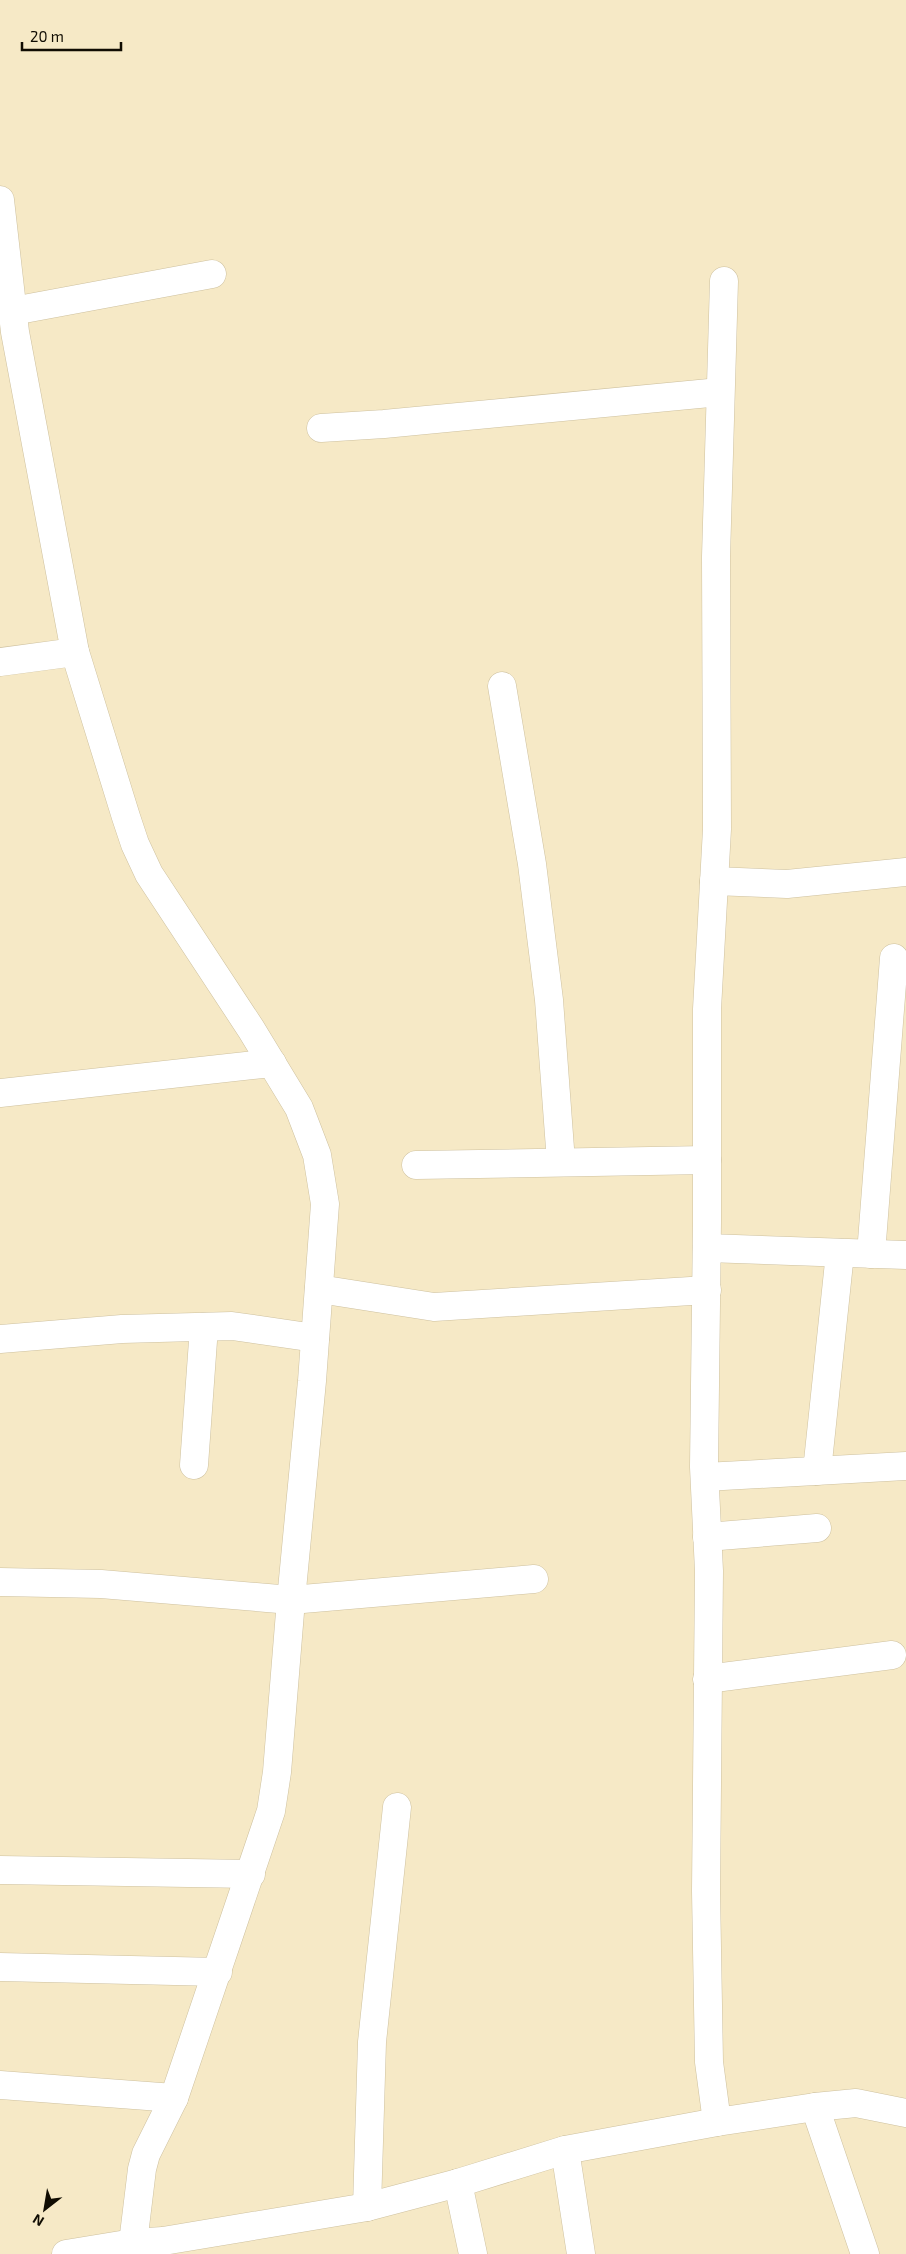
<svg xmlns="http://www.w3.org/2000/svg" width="906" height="2254" viewBox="0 0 906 2254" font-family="'Exo 2',sans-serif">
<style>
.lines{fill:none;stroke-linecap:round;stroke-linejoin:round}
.minor-casing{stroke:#cec19f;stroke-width:29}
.minor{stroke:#fff;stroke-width:28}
</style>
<rect width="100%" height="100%" fill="#f6e9c6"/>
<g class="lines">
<defs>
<g id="minor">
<polyline points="0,200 15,332 75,652 126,817 135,844 149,874 251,1029 299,1108 317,1155 325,1204 312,1381 291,1600 277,1772 271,1811 174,2098 146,2154 142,2169 133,2243"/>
<polyline points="13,311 212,274"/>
<polyline points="321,428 384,424 720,392"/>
<polyline points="0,662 75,652"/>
<polyline points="502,686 532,864 549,1000 561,1162"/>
<polyline points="714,881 787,884 906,872"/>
<polyline points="0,1093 272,1063"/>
<polyline points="416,1165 707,1160"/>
<polyline points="707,1248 906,1255"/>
<polyline points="871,1254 894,958"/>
<polyline points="319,1289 434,1307 707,1290"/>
<polyline points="0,1339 122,1329 232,1326 315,1338"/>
<polyline points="194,1465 204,1327"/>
<polyline points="817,1471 840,1253"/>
<polyline points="705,1477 906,1466"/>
<polyline points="707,1537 817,1528"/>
<polyline points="0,1582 101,1584 291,1600 534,1579"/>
<polyline points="707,1679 892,1655"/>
<polyline points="0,1870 251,1874"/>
<polyline points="0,1967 218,1972"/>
<polyline points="0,2085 174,2098"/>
<polyline points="815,2107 865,2254"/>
<polyline points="717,2122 709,2062 706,1891 709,1571 704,1467 707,1222 707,1009 717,829 716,557 724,281"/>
<polyline points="565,2150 581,2254"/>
<polyline points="458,2183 473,2254"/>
<polyline points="367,2207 372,2042 397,1807"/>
<polyline points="66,2254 133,2243 163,2241 367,2207 458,2183 565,2150 717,2122 815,2107 856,2103 906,2113"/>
</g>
</defs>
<use href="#minor" class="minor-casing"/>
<use href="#minor" class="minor"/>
</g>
<g transform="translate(45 2209) rotate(211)" stroke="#f6e9c6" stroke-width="4" paint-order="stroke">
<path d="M0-4L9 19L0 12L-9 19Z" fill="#100c02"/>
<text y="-8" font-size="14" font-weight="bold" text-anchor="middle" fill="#100c02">N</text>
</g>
<path d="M22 42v8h99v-8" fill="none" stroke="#100c02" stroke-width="2.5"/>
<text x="30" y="42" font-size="15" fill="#100c02" stroke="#f6e9c6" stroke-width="4" paint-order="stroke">20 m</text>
</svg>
